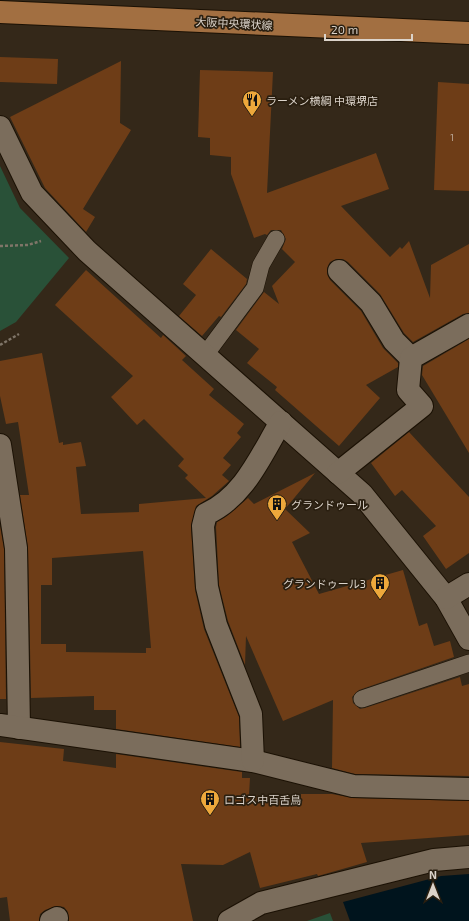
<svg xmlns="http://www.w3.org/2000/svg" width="469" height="921" viewBox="0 0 469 921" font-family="'Exo 2','Noto Sans JP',sans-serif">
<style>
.green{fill:#295138}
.water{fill:#00141d}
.building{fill:#6e3d17;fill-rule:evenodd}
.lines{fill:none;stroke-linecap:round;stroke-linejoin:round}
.lane-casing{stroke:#1b1104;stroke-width:18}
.street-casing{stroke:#1b1104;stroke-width:24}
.primary-casing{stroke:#1b1104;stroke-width:24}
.path{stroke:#7f7568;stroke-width:2.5;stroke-dasharray:3 2;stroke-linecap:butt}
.lane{stroke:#7b6d5c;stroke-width:17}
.street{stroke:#7b6d5c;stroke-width:22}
.primary{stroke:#a26f41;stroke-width:22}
.labels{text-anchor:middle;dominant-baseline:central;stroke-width:3.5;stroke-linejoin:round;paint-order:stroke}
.number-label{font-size:9px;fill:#c0ae9d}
.street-label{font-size:11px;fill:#dbd3ca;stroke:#2a1f10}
.poi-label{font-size:11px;fill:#dbd3ca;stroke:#2a1f10;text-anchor:start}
</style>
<rect width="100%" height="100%" fill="#342819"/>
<g class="green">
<polygon points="0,166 20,208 69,258 16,322 0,331"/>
<polygon points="330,913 333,921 307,921"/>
</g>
<polygon class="water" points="469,874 469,921 350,921 343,902 441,876"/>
<g class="building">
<polygon points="0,57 58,59 57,84 0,82"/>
<polygon points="121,61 120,123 131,130 83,209 95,217 86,232 45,188 10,117"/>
<polygon points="200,70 273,72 267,193 376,153 389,189 341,206 390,257 400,247 402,249 409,241 430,298 431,265 469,244 469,313 463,314 413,342 404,333 380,294 348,262 343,259 336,259 330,262 327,268 327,274 330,280 361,311 383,348 398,363 398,367 366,385 380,398 339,446 275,390 277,387 247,363 259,349 236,330 264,292 279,304 272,286 295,262 282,249 286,239 281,230 271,230 267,235 265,234 254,238 231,174 231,157 210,155 210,138 198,137"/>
<polygon points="438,82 469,84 469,191 434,190"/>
<polygon points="211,249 247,279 246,284 221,317 219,316 202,336 179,316 196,295 183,284"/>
<path d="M86 270 161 338 163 335 186 356 182 360 214 389 209 395 244 424 237 433 241 437 223 458 231 465 222 475 229 481 212 496 196 506 191 527 195 590 204 629 239 717 240 747 116 729V710H94V696L31 698 28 548 20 495H29L18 422 6 424 0 396V361L42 353 59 443 63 442V445L81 442 86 466 76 467 81 514 139 512V504L206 498 185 478 188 475 178 466 184 459 144 419 137 425 111 397 133 376 55 305ZM143 551 151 648H146V653L66 652V644H41V585H52V558Z"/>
<polygon points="469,339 469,453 422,375 423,366"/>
<polygon points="409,432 469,497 469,553 446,569 423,536 436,526 402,490 395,496 371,463"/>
<polygon points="315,473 285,509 310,533 292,542 319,594 403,570 419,626 427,623 434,646 450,641 454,657 359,690 352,697 353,703 360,709 365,708 460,677 462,686 469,684 469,776 355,774 332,768 333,700 283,721 246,636 245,665 228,621 219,585 216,527 217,522 227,516 248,498 254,504"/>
<polygon points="0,526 4,549 6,699 0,699"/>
<polygon points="0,742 64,749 63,761 116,768 116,754 242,772 242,778 250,778 249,795 301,799 301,794 332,794 353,798 469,801 469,835 361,843 367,862 318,876 317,874 260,888 250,852 223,865 181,864 193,921 69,921 68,912 64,907 57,906 45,910 40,914 39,921 10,921 7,897 0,898"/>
</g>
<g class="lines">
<defs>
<g id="lane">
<polyline points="205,355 255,288 261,265 276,239"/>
<polyline points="362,699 469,663"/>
</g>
<g id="street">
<polyline points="0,127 32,193 87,251 362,494 446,598 469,639"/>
<polyline points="339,271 371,303 394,341 411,358"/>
<polyline points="0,445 16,548 19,728"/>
<polyline points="338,473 422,406 408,390 411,358 469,325"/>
<polyline points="446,598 469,584"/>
<polyline points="0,725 253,761 353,786 469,789"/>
<path d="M253 761 251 714 216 625 207 587 203 526 206 514C244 497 260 457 281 422"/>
<polyline points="51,921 57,918"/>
<polyline points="229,921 261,903 434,860 469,857"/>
</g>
<polyline id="primary" points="0,12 469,33"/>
</defs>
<use href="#lane" class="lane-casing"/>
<use href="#street" class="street-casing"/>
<use href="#primary" class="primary-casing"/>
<g class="path">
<polyline points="0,246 28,245 41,241"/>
<polyline points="0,345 19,334"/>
</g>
<use href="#lane" class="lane"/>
<use href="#street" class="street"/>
<use href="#primary" class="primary"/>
</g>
<defs>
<symbol id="restaurant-pin" viewBox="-11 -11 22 30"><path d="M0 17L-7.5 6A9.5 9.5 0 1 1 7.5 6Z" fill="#eda83b" stroke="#2a1f10"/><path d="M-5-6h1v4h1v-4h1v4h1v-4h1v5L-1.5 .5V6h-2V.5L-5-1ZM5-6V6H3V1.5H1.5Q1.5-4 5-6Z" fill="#111"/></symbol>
<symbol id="building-pin" viewBox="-11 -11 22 30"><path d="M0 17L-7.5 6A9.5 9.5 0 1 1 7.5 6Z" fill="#eda83b" stroke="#2a1f10"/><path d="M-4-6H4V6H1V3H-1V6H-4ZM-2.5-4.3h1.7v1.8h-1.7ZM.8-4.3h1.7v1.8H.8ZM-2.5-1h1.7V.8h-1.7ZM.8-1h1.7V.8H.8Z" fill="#111"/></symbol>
</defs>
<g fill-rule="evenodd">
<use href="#restaurant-pin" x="241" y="89" width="22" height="30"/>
<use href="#building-pin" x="266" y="493" width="22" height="30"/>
<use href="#building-pin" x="369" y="572" width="22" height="30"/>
<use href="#building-pin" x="199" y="788" width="22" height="30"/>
</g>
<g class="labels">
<g class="number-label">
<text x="452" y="137">1</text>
</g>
<g class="street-label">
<text transform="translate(234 23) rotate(3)">大阪中央環状線</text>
</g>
<g class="poi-label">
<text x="266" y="100">ラーメン横綱 中環堺店</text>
<text x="291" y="504">グランドゥール</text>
<text x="366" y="583" text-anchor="end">グランドゥール3</text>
<text x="224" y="799">ロゴス中百舌鳥</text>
</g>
</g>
<g transform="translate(433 885)" stroke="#2a1f10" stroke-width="3" paint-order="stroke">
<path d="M0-3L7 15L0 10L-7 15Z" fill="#dbd3ca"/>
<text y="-6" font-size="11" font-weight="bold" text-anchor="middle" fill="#dbd3ca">N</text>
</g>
<path d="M325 34v6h87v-6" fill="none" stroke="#dbd3ca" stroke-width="2"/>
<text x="331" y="34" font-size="12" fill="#dbd3ca" stroke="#2a1f10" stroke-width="3" paint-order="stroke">20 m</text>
</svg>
